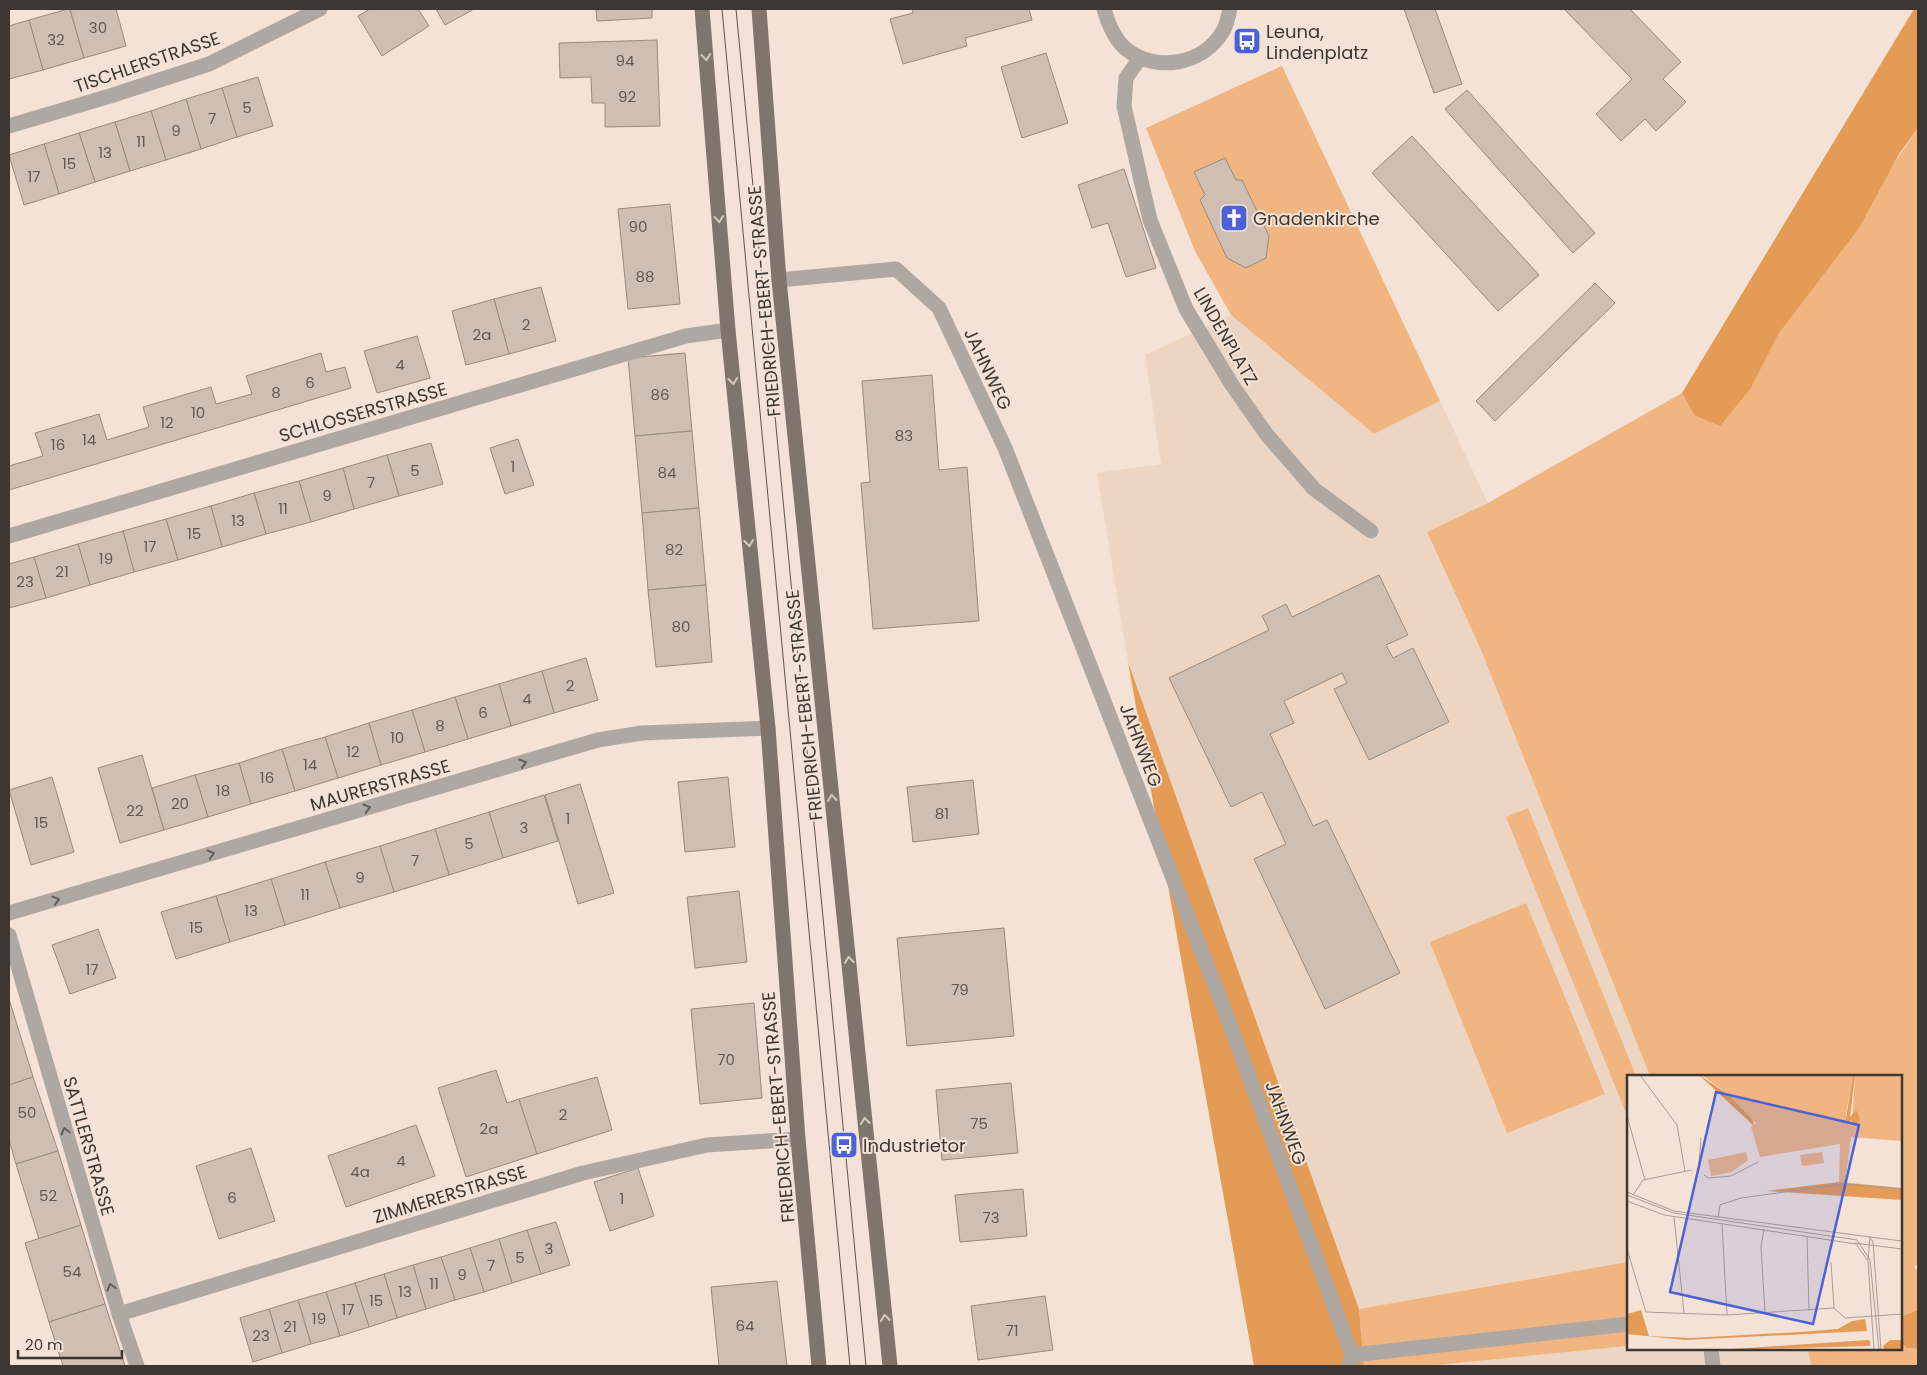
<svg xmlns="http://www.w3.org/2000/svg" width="1927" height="1375" viewBox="0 0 1927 1375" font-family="Poppins,sans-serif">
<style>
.built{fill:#ecd6c3}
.green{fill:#f0b580}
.forest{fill:#e49b56}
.building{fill:#cfbfb2;stroke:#988a7d}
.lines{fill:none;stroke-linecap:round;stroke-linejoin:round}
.minor{stroke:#afa8a2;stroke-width:15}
.major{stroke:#81756b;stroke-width:15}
.tram{stroke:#5d554e;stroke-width:1}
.oneway{stroke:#d6c7ba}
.oneway2{stroke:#655e59}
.labels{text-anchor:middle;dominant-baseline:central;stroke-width:4;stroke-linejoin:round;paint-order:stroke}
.number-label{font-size:15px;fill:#625851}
.poi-label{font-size:18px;fill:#3d3631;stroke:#f3e2d5;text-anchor:start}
.street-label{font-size:18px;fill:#3d3631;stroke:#f3e2d5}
.inset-road{fill:none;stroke:#aa9d93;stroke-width:1}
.view{fill:#4d61d6;fill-opacity:0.15;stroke:#4d61d6;stroke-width:2.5}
.inset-edge{fill:none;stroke:#3d3631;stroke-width:2.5}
</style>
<rect width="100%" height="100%" fill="#f3e2d5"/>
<g class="built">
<polygon points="1231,315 1374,434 1440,401 1488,503 1427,533 1481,650 1650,1076 1628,1076 1628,1262 1359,1309 1128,662 1097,473 1161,464 1145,355"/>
<polygon points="1628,1346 1628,1349 1808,1349 1811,1366 1427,1366"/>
</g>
<g class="green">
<polygon points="1282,66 1440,401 1374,434 1231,315 1195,251 1146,128"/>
<polygon points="1918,128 1918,1264 1914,1267 1918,1271 1918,1310 1901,1316 1901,1076 1650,1076 1481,650 1427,532 1488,503 1682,393 1694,415 1751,388 1779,333"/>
<polygon points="1528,808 1636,1076 1628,1076 1628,1118 1506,817"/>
<polygon points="1526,903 1605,1094 1507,1133 1430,942"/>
<polygon points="1628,1262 1628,1346 1427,1366 1364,1366 1359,1309"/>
<polygon points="1901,1342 1906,1348 1918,1349 1918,1366 1811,1366 1808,1349 1901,1349"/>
</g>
<g class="forest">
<polygon points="1914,9 1918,9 1918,128 1899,154 1859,228 1779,333 1751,388 1720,426 1694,415 1682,393"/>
<polygon points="1128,662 1359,1309 1364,1366 1254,1366"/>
<polygon points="1918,1310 1918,1349 1906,1348 1901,1342 1901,1316"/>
</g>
<g class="building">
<polygon points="68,9 70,9 84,58 43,70 29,20"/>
<polygon points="70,9 116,9 126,46 84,58"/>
<polygon points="370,9 418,9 429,26 382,56 358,16"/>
<polygon points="436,9 474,9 445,25"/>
<polygon points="596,9 652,9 652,18 597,21"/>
<polygon points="912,9 1029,9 1032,20 965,38 967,46 903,64 890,19 913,13"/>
<polygon points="1404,9 1435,9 1462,84 1434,93"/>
<polygon points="1564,9 1630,9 1681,62 1663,79 1686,102 1656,131 1645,119 1621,141 1596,114 1632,79"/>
<polygon points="29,20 43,70 9,79 9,26"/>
<polygon points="657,40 660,126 605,127 605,103 592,103 591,77 560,78 559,43"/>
<polygon points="1046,53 1068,123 1022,138 1001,67"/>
<polygon points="258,77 273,126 237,137 222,88"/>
<polygon points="222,88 237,137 201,149 186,99"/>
<polygon points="1467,90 1595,233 1573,253 1445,109"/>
<polygon points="186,99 201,149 166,160 151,111"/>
<polygon points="151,111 166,160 130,171 115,122"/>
<polygon points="115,122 130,171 95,182 79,133"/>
<polygon points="79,133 95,182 59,194 44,144"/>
<polygon points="1412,136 1539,275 1498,311 1372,173"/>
<polygon points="44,144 59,194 24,205 9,155"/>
<polygon points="1225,158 1236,180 1242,180 1269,236 1266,258 1246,268 1227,258 1200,200 1205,195 1194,172"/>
<polygon points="1124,169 1156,268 1126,277 1108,223 1092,228 1078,185"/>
<polygon points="670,204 680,304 628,309 618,209"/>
<polygon points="1595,283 1615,303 1495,421 1476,401"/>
<polygon points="541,287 556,341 509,354 494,299"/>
<polygon points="494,299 509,354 466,365 452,311"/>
<polygon points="417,336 430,378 377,393 364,351"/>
<polygon points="321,353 326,372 345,367 351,388 9,490 9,466 43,456 35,433 99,414 107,440 149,427 143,407 211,387 216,404 252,394 246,376"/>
<polygon points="685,353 692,431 635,436 628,358"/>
<polygon points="932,375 939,470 967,467 979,621 873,629 861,483 870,482 862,381"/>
<polygon points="692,431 699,508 642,513 635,436"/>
<polygon points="518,439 534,485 505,494 490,448"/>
<polygon points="431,443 443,484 399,496 387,455"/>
<polygon points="387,455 399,496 354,509 343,468"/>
<polygon points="343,468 354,509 311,522 299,481"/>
<polygon points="299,481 311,522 266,534 254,493"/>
<polygon points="254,493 266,534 222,547 211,506"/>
<polygon points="211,506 222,547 178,560 166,519"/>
<polygon points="699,508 706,585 648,590 642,513"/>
<polygon points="166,519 178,560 134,572 123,531"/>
<polygon points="123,531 134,572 90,585 78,544"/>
<polygon points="78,544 90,585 46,598 34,557"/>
<polygon points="34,557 46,598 9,608 9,564"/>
<polygon points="1379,575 1408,635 1386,645 1393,658 1413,648 1449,722 1369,760 1334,689 1347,683 1342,673 1284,701 1294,723 1270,734 1313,826 1327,820 1400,973 1325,1009 1254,859 1286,844 1262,792 1231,807 1169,678 1269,630 1262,616 1286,604 1292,617"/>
<polygon points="706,585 712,662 656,667 648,590"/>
<polygon points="586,658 598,700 554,713 542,671"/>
<polygon points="542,671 554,713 511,726 499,684"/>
<polygon points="499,684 511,726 468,739 455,697"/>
<polygon points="455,697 468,739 425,752 412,710"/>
<polygon points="412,710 425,752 381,765 369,723"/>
<polygon points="369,723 381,765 338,778 325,737"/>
<polygon points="325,737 338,778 295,791 282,749"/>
<polygon points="282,749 295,791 251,804 239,763"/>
<polygon points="142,755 164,830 120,843 98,768"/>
<polygon points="239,763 251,804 208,817 195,775"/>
<polygon points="195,775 208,817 164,830 152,788"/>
<polygon points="52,777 74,852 31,865 9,790"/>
<polygon points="728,777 735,847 685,852 678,782"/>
<polygon points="973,780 979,834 913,842 907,787"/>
<polygon points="580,784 614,893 578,904 545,795"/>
<polygon points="544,795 558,841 503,858 489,812"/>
<polygon points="489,812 503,858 449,875 435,829"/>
<polygon points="435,829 449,875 394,892 380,846"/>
<polygon points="380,846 394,892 340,908 325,862"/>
<polygon points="325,862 340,908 285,925 271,879"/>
<polygon points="271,879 285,925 230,942 216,896"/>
<polygon points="739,891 747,962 695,968 687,897"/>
<polygon points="216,896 230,942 176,959 161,912"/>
<polygon points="1004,928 1014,1036 907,1046 897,938"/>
<polygon points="98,929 116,978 70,994 52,945"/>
<polygon points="9,1002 10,1002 33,1077 9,1085"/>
<polygon points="754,1003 762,1098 700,1104 691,1009"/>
<polygon points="496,1070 507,1103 519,1099 537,1154 466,1177 438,1088"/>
<polygon points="33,1077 58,1151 16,1164 9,1140 9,1085"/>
<polygon points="597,1077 612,1130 537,1154 519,1099"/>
<polygon points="1011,1083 1018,1153 942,1160 936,1090"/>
<polygon points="416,1125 435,1176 346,1207 328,1156"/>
<polygon points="251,1148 275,1221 219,1239 196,1166"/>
<polygon points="58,1151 81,1225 39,1239 16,1164"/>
<polygon points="638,1168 654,1216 610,1231 594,1182"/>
<polygon points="1023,1189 1027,1236 960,1242 955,1195"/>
<polygon points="556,1222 570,1265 541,1274 527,1230"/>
<polygon points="81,1225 105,1304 49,1322 25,1243"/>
<polygon points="527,1230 541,1274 512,1283 499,1239"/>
<polygon points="499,1239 512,1283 484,1292 470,1248"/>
<polygon points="470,1248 484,1292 455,1300 441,1257"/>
<polygon points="441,1257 455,1300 426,1309 413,1265"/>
<polygon points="413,1265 426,1309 397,1318 384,1274"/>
<polygon points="384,1274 397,1318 369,1327 355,1283"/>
<polygon points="777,1281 787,1366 719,1366 711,1287"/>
<polygon points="355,1283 369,1327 340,1336 326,1292"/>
<polygon points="326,1292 340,1336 311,1344 298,1300"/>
<polygon points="1045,1296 1053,1350 978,1360 971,1306"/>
<polygon points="298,1300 311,1344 282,1353 269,1309"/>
<polygon points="105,1304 125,1366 63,1366 49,1322"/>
<polygon points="269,1309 282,1353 253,1362 240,1318"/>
</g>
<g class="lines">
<g class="minor">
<path d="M1104 9C1108 23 1114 39 1126 49 1156 73 1203 65 1223 31 1227 25 1228 16 1230 9"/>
<polyline points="1140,58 1126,78 1124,106 1150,220 1186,309 1232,385 1267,435 1314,489 1371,531"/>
<polyline points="9,126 110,96 209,64 320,9"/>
<polyline points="779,280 896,269 939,308 1005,448 1228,1019 1352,1355 1349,1366"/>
<polyline points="9,536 686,336 728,330"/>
<polyline points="9,913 598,740 642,733 768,728"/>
<polyline points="9,935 119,1314 137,1366"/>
<polyline points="119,1314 583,1173 707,1145 798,1139"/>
<polyline points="1711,1349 1713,1366"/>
<polyline points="1352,1355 1628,1324"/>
</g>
<g class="major">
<polyline points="702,9 728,330 768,728 798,1139 819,1366"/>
<polyline points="759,9 779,280 890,1366"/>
</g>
<g class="tram">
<polyline points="722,9 850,1366"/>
<polyline points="736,9 866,1366"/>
</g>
</g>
<defs><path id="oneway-chevron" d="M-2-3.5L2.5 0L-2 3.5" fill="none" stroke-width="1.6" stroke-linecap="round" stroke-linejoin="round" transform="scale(1.25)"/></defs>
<g class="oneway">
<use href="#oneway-chevron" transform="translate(706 57) rotate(85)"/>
<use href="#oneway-chevron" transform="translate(719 219) rotate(85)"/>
<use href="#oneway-chevron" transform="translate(733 381) rotate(84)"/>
<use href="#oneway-chevron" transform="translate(749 543) rotate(84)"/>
<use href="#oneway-chevron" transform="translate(832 798) rotate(-96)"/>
<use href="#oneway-chevron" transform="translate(849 960) rotate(-96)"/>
<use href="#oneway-chevron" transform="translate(865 1121) rotate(-96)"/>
<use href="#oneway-chevron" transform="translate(885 1318) rotate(-96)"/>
</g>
<g class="oneway2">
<use href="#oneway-chevron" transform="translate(523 763) rotate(-17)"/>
<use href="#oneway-chevron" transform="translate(367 808) rotate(-16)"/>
<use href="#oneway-chevron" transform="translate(211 854) rotate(-16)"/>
<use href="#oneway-chevron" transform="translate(56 900) rotate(-16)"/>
<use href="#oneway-chevron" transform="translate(65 1131) rotate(-106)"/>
<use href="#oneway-chevron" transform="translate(111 1287) rotate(-106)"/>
</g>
<defs>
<symbol id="bus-square" viewBox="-11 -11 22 22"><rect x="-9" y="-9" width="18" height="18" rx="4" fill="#4d61d6" stroke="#f3e2d5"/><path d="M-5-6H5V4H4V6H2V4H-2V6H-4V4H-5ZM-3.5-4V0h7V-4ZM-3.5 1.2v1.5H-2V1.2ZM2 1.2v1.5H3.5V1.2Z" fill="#fff"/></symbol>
<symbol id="church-square" viewBox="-11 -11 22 22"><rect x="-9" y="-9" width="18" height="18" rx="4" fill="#4d61d6" stroke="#f3e2d5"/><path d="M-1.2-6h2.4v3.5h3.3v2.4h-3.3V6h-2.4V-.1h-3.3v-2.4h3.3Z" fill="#fff"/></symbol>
</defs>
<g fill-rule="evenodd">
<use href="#bus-square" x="1231" y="25" width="32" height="32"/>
<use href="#church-square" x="1218" y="202" width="32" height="32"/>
<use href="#bus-square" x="828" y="1129" width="32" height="32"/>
</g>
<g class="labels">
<g class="number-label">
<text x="98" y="27">30</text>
<text x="56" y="39">32</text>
<text x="625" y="60">94</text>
<text x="627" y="96">92</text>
<text x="247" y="107">5</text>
<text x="212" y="118">7</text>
<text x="176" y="130">9</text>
<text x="141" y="141">11</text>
<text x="105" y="152">13</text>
<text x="69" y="163">15</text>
<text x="34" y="176">17</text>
<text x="638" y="226">90</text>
<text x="645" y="276">88</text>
<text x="526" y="324">2</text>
<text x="482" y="334">2a</text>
<text x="400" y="364">4</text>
<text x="310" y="382">6</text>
<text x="276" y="392">8</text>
<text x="660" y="394">86</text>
<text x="198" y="412">10</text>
<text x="167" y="422">12</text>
<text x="904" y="435">83</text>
<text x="89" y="439">14</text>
<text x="58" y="444">16</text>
<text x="513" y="466">1</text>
<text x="415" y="470">5</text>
<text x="667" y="472">84</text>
<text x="371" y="482">7</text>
<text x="327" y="495">9</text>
<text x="283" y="508">11</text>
<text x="238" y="520">13</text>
<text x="194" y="533">15</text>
<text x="150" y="546">17</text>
<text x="674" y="549">82</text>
<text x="106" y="558">19</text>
<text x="62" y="571">21</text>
<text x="25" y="581">23</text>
<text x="681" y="626">80</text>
<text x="570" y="685">2</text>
<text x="527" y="698">4</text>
<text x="483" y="712">6</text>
<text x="440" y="725">8</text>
<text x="397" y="737">10</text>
<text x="353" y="751">12</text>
<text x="310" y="764">14</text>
<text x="267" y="777">16</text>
<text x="223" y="790">18</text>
<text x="180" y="803">20</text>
<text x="135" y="810">22</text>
<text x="942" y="813">81</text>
<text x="568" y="818">1</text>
<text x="41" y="822">15</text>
<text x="524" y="827">3</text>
<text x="469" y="843">5</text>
<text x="415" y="860">7</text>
<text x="360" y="877">9</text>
<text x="305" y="894">11</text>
<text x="251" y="910">13</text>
<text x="196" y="927">15</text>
<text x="92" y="969">17</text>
<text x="960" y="989">79</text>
<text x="726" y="1059">70</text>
<text x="27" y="1112">50</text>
<text x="563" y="1114">2</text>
<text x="979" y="1123">75</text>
<text x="489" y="1128">2a</text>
<text x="401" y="1160">4</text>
<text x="360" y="1171">4a</text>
<text x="48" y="1195">52</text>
<text x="232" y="1197">6</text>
<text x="622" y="1198">1</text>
<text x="991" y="1217">73</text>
<text x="549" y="1248">3</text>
<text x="520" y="1257">5</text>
<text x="491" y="1265">7</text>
<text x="72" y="1271">54</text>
<text x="462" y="1274">9</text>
<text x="434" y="1283">11</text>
<text x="405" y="1291">13</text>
<text x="376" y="1300">15</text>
<text x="348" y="1309">17</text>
<text x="319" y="1318">19</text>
<text x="745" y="1325">64</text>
<text x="290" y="1326">21</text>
<text x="1012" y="1330">71</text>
<text x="261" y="1335">23</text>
</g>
<g class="poi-label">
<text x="1266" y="31">Leuna,<tspan x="1266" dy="21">Lindenplatz</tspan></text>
<text x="1253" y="218">Gnadenkirche</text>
<text x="863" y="1145">Industrietor</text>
</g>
<g class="street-label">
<text transform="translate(147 62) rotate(-19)">TISCHLERSTRASSE</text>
<text transform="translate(764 301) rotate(-95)">FRIEDRICH-EBERT-STRASSE</text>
<text transform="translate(1226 336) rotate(60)">LINDENPLATZ</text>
<text transform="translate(988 369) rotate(65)">JAHNWEG</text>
<text transform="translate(363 412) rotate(-16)">SCHLOSSERSTRASSE</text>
<text transform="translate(804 705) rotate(-96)">FRIEDRICH-EBERT-STRASSE</text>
<text transform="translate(1141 745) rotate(69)">JAHNWEG</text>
<text transform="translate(380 785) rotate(-16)">MAURERSTRASSE</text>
<text transform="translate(778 1107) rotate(-95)">FRIEDRICH-EBERT-STRASSE</text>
<text transform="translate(1286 1123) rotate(70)">JAHNWEG</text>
<text transform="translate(89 1146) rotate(74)">SATTLERSTRASSE</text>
<text transform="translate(450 1194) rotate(-17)">ZIMMERERSTRASSE</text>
</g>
</g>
<g transform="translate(1627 1075)">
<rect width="275" height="275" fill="#f3e2d5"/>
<path d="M75 0H226L219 39 220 48 223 45 225 51 228 0H275V66L224 62 218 108 212 107 213 69 133 82 124 52 129 48 101 19ZM119 77 121 85 105 97 84 101 81 85ZM195 77 197 88 175 91 173 80Z" fill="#f0b580"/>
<path d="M72 0 101 19 126 45 127 51ZM226 0H228L223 42 229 35 233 44 227 52 224 45 220 49 219 44ZM212 107 275 113V125L139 116ZM14 235 22 261 64 263 173 257 211 254 225 246 238 244 240 256 58 265 0 259V239ZM263 265H275V275H258L256 271ZM243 266V271L90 275 241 265Z" fill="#e49b56"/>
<path class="inset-road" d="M13 0 50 50 58 96M0 41 18 105M72 89 74 63M77 100 81 103 104 101 131 87M0 117 47 136 243 162 246 167 254 275M0 120 47 138 230 165 243 185 252 275M6 120 16 105 65 95M0 126 37 140 229 169 241 186 247 275M47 142 57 238M91 143 93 130 114 123 216 109 275 114M95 149 100 240M137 154 134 172 138 238M180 161 182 236M227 168 275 174M0 174 19 237 100 240 207 233 218 243 275 239M241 185 243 162 275 166M204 187 207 233"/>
<path class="view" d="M89 17 232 50 186 249 43 217Z"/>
<rect width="275" height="275" class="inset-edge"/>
</g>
<rect width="1927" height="1375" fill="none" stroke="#3d3631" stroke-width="20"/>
<path d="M18 1350v8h104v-8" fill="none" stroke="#3d3631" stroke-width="2.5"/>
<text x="25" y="1350" font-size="15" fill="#3d3631" stroke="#f3e2d5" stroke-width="4" paint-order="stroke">20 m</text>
</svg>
